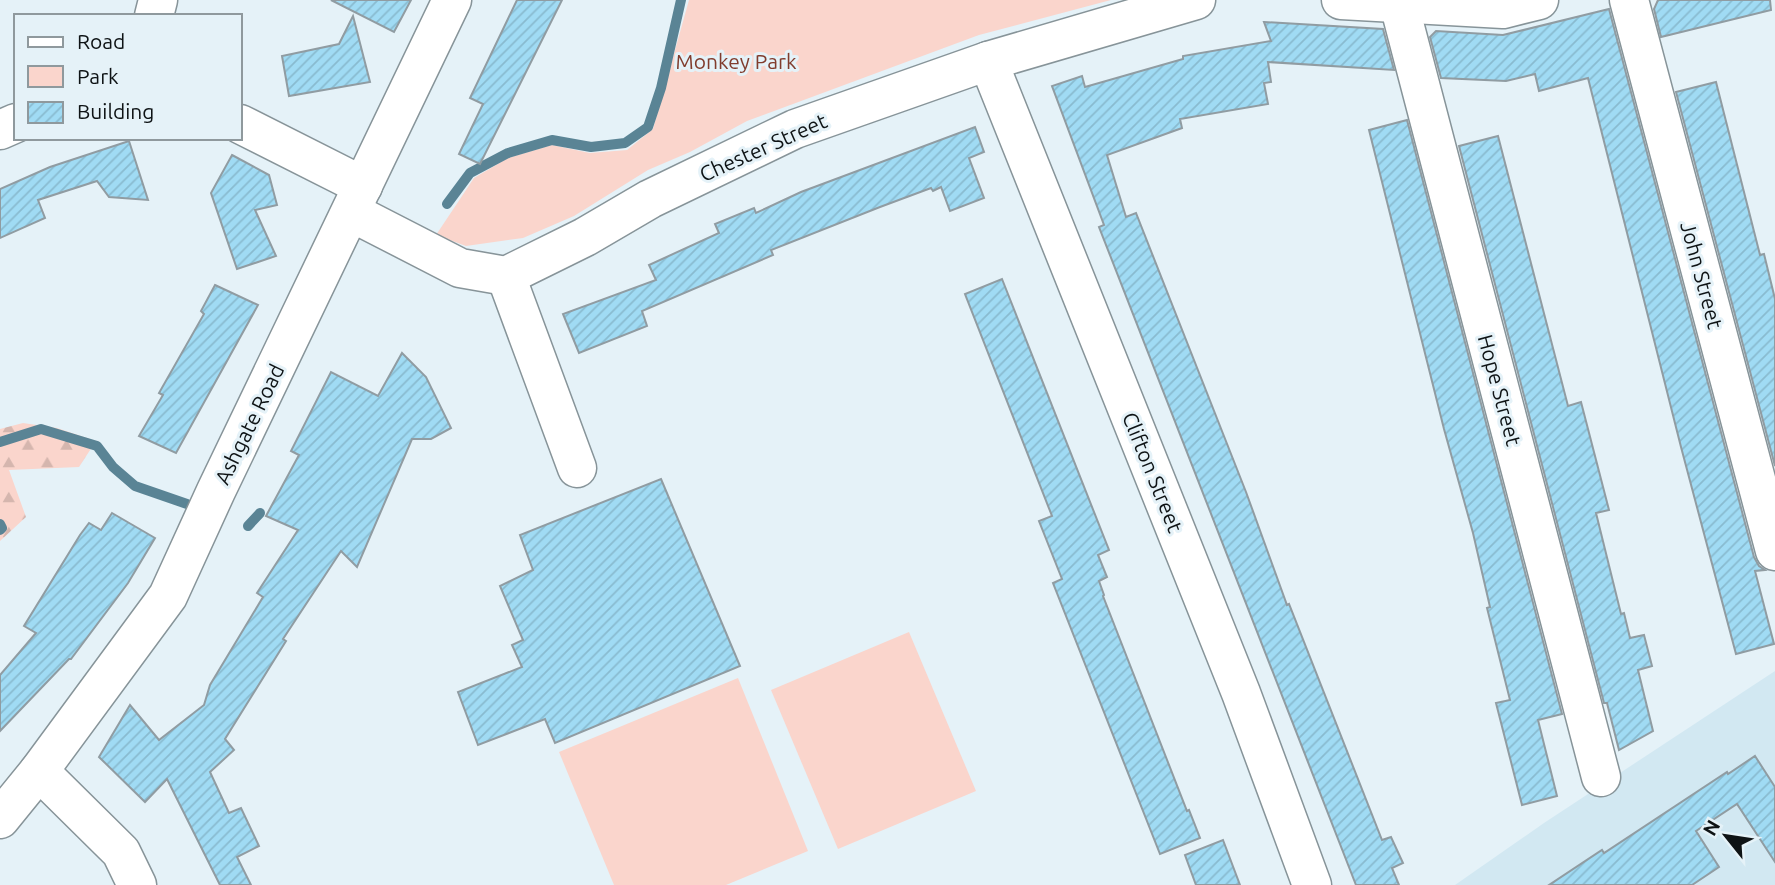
<svg xmlns="http://www.w3.org/2000/svg" width="1775" height="885" viewBox="0 0 1775 885" font-family="Ubuntu,sans-serif">
<style>
.built{fill:#d2e8f2}
.green{fill:#fad5cc}
.forest{fill:url(#forest-firs)}
.lines{fill:none;stroke-linecap:round;stroke-linejoin:round}
.stream{stroke:#5a8495;stroke-width:10}
.building{fill:url(#building-hatch);stroke:#909ca2;stroke-width:2}
.minor-casing{stroke:#879499;stroke-width:41}
.minor{stroke:#fff;stroke-width:38}
.labels{text-anchor:middle;dominant-baseline:central;stroke-width:6;stroke-linejoin:round;paint-order:stroke}
.park-label{font-size:21px;fill:#813c2d;stroke:#e5f2f8}
.street-label{font-size:21px;fill:#0e1315;stroke:#e5f2f8}
</style>
<defs>
<pattern id="forest-firs" width="22" height="20" patternUnits="userSpaceOnUse" patternTransform="scale(1.75)"><rect width="22" height="20" fill="#fad5cc"/><path d="M5 1l3.5 6h-7zM16 11l3.5 6h-7z" fill="#d5b6ae"/></pattern>
<pattern id="building-hatch" width="6" height="6" patternUnits="userSpaceOnUse" patternTransform="scale(1.75)"><rect width="6" height="6" fill="#a0dbf4"/><path d="M-1 1l2-2M0 6l6-6M5 7l2-2" fill="none" stroke="#89bbd0"/></pattern>
</defs>
<rect width="100%" height="100%" fill="#e5f2f8"/>
<polygon class="built" points="1775,671 1775,885 1455,885 1544,823"/>
<g class="green">
<polygon points="689,0 1111,0 979,35 747,121 690,152 648,170 574,216 523,238 466,246 436,235 474,178 508,158 552,145 590,153 627,150 653,129"/>
<polygon points="909,632 976,791 838,849 771,690"/>
<polygon points="738,678 808,851 726,885 614,885 559,752"/>
</g>
<polygon class="forest" points="23,423 57,428 96,441 79,467 9,470 26,517 0,541 0,429"/>
<g class="lines">
<g class="stream">
<polyline points="447,204 470,173 508,153 552,140 591,147 625,143 648,127 661,88 681,0"/>
<polyline points="0,442 41,429 97,446 113,467 135,486 187,504"/>
<polyline points="0,524 2,528 0,530"/>
<polyline points="248,526 260,513"/>
</g>
</g>
<g class="building">
<polygon points="331,0 411,0 394,32"/>
<polygon points="517,0 562,0 480,164 459,154 483,104 470,98"/>
<polygon points="1658,0 1770,0 1771,10 1661,37 1654,9"/>
<polygon points="1609,9 1754,557 1759,566 1765,570 1755,571 1774,644 1736,654 1681,447 1588,78 1539,91 1535,74 1506,81 1441,78 1430,37 1436,31 1503,35"/>
<polygon points="353,16 370,82 289,96 282,56 339,44"/>
<polygon points="1264,22 1383,29 1394,70 1268,62 1271,82 1264,83 1268,104 1180,119 1182,128 1107,155 1126,217 1136,213 1246,492 1287,605 1289,604 1382,840 1391,837 1403,863 1392,868 1399,885 1356,885 1099,227 1104,225 1052,86 1082,76 1085,87 1183,59 1183,56 1271,41"/>
<polygon points="1716,82 1760,255 1764,254 1775,299 1775,466 1676,92"/>
<polygon points="1407,120 1562,714 1538,720 1557,796 1522,805 1496,703 1510,700 1487,608 1490,607 1473,533 1444,429 1369,130"/>
<polygon points="975,127 984,152 969,158 984,198 950,211 941,187 933,191 931,188 880,207 771,250 773,255 642,311 647,326 579,353 563,314 656,280 649,265 719,233 715,224 754,208 756,213 801,192"/>
<polygon points="1498,136 1568,406 1581,402 1609,510 1596,513 1621,614 1624,613 1630,638 1644,635 1652,666 1638,670 1653,731 1619,750 1607,703 1604,703 1459,146"/>
<polygon points="129,141 148,200 109,197 97,181 38,200 45,218 0,238 0,189 50,167"/>
<polygon points="232,155 269,175 277,205 255,210 276,256 237,269 211,193"/>
<polygon points="1002,279 1109,550 1098,555 1107,577 1099,581 1104,595 1103,596 1187,811 1189,810 1200,838 1160,854 1053,583 1062,579 1039,521 1052,516 965,294"/>
<polygon points="215,285 258,305 176,453 139,436 163,395 159,393 204,314 201,311"/>
<polygon points="402,353 426,377 451,428 431,439 412,439 357,567 341,551 283,639 286,641 225,739 234,750 210,772 229,813 241,808 259,846 237,857 251,885 220,885 167,779 145,802 99,757 130,705 159,740 204,705 210,685 263,597 257,593 298,530 266,516 299,455 291,451 331,372 378,396"/>
<polygon points="661,479 740,666 555,743 545,719 478,745 458,692 522,667 512,645 523,640 500,586 533,570 520,535"/>
<polygon points="112,513 155,538 128,583 71,659 69,659 0,731 0,675 36,633 24,626 80,535 89,523 101,530"/>
<polygon points="1755,756 1775,787 1775,862 1737,804 1696,831 1719,867 1692,885 1549,885 1602,850 1604,853 1727,772 1728,774"/>
<polygon points="1223,840 1240,885 1196,885 1185,855"/>
</g>
<g class="lines">
<defs>
<g id="minor">
<polyline points="1341,0 1503,9 1539,0"/>
<polyline points="1629,0 1775,551"/>
<polyline points="1399,4 1601,777"/>
<polyline points="154,16 158,0"/>
<polyline points="988,61 1241,693 1312,885"/>
<polyline points="240,124 363,186"/>
<polyline points="0,130 16,123"/>
<polyline points="351,212 460,268 506,276 585,237 650,199 795,129 988,61 1196,0"/>
<polyline points="506,276 577,468"/>
<polyline points="39,771 121,852 137,885"/>
<polyline points="0,819 39,771 168,596 216,491 452,0"/>
</g>
</defs>
<use href="#minor" class="minor-casing"/>
<use href="#minor" class="minor"/>
</g>
<g class="labels">
<g class="park-label">
<text x="736" y="61">Monkey Park</text>
</g>
<g class="street-label">
<text transform="translate(763 147) rotate(-24)">Chester Street</text>
<text transform="translate(1702 275) rotate(75)">John Street</text>
<text transform="translate(1500 390) rotate(75)">Hope Street</text>
<text transform="translate(249 424) rotate(-64)">Ashgate Road</text>
<text transform="translate(1153 472) rotate(68)">Clifton Street</text>
</g>
</g>
<rect x="14" y="14" width="228" height="126" fill="#e5f2f8" stroke="#8f999d" stroke-width="2"/>
<rect x="28" y="37" width="35" height="10" fill="#ffffff" stroke="#8f999d" stroke-width="2"/>
<text x="77" y="49" font-size="21" fill="#0e1315">Road</text>
<rect x="28" y="66" width="35" height="21" fill="#fad5cc" stroke="#8f999d" stroke-width="2"/>
<text x="77" y="84" font-size="21" fill="#0e1315">Park</text>
<rect x="28" y="102" width="35" height="21" fill="url(#building-hatch)" stroke="#8f999d" stroke-width="2"/>
<text x="77" y="119" font-size="21" fill="#0e1315">Building</text>
<g transform="translate(1726 836) rotate(300)" stroke="#e5f2f8" stroke-width="5" paint-order="stroke">
<path d="M0-5L12 26L0 18L-12 26Z" fill="#0e1315"/>
<text y="-10" font-size="19" font-weight="bold" text-anchor="middle" fill="#0e1315">N</text>
</g>
</svg>
